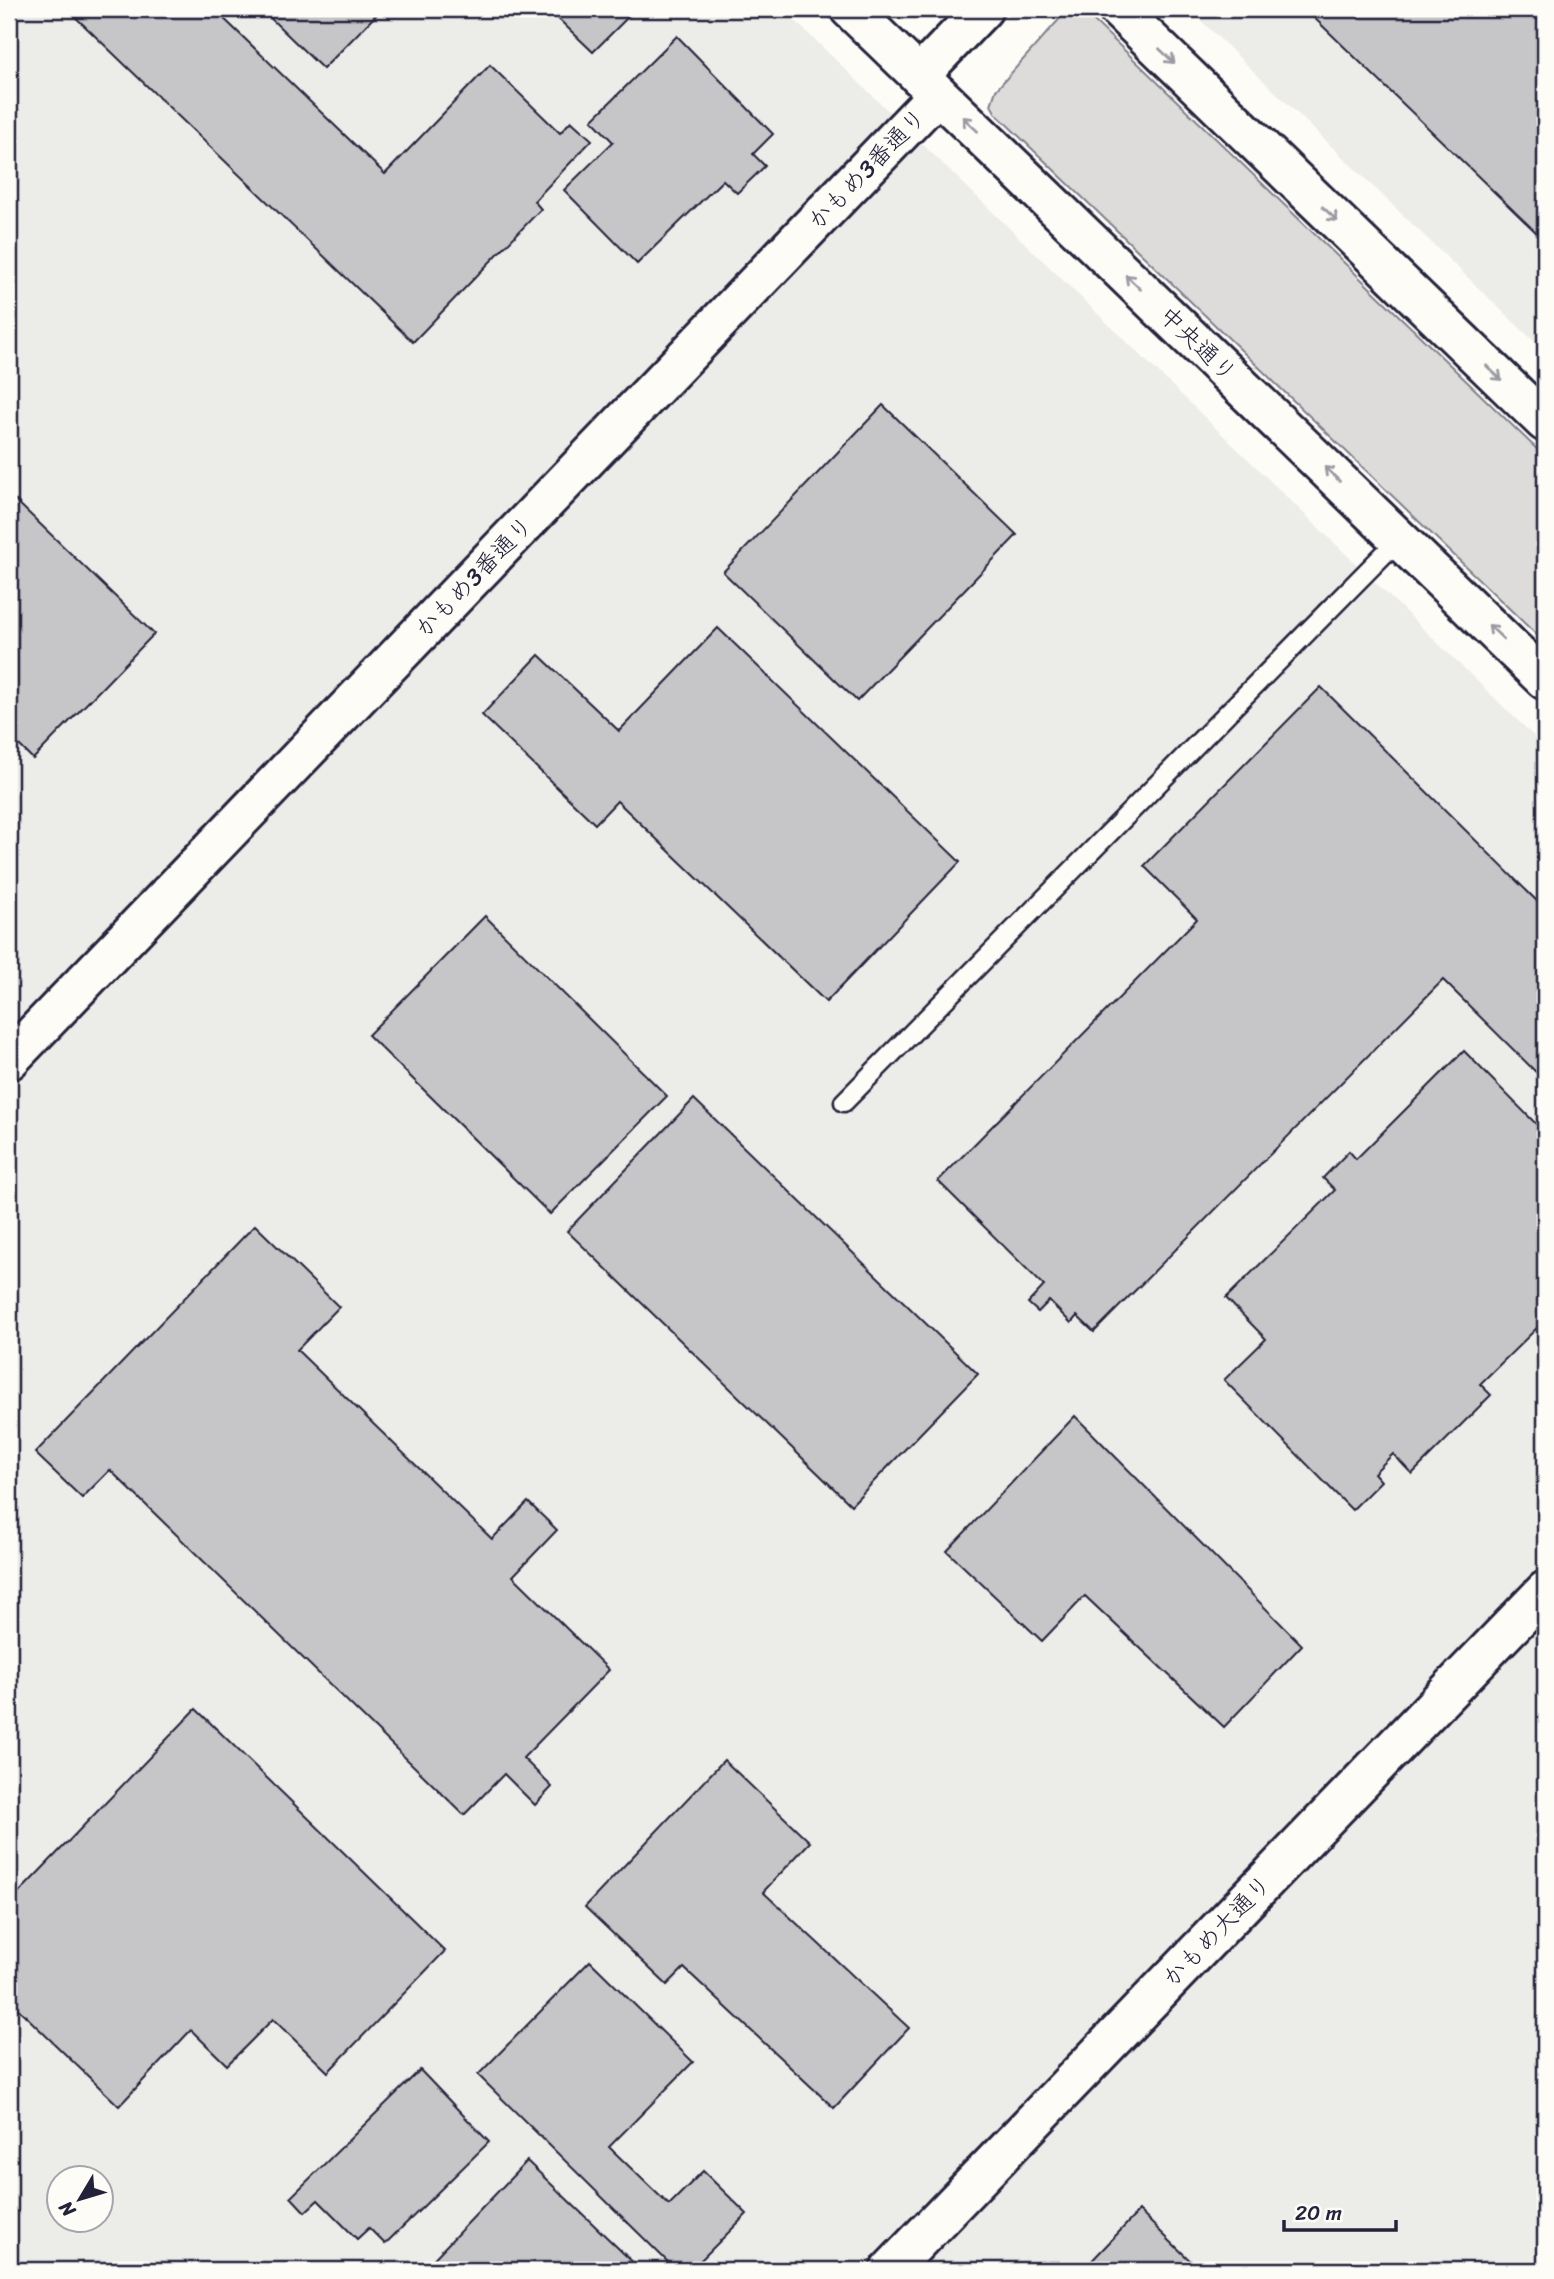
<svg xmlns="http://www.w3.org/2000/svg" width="1554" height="2279" viewBox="0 0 1554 2279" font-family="Sriracha,'Klee One',sans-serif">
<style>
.built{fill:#ecece9;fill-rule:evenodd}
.green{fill:#dddcdb;stroke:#807f8b;stroke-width:2}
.building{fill:#c6c6c8;stroke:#22223b;stroke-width:2}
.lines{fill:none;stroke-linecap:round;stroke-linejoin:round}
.lane-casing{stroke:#22223b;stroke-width:23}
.secondary-casing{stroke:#22223b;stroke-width:44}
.lane{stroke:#fdfcf7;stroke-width:18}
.secondary{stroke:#fdfcf7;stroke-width:38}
.oneway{stroke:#9a9aa2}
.labels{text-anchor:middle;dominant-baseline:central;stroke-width:5;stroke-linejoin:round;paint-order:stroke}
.street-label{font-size:24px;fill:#22223b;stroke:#fdfcf7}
</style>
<rect width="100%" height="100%" fill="#fdfcf7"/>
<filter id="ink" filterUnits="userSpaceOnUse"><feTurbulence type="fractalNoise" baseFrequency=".0143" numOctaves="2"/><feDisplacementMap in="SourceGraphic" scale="14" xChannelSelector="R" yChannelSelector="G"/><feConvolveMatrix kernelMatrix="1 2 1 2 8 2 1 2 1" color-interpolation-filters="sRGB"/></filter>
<g filter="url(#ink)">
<g class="built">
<path d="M9 9H783L1545 747V2270H9ZM60 2178H102V2220H60Z"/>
<polygon points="1189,9 1545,9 1545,352"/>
</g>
<polygon class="green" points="1072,10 1089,16 1545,457 1545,643 996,114 991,105 996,90 1063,15"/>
<g class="building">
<polygon points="67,9 214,9 385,174 490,65 560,133 571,121 592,140 534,201 541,209 413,342"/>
<polygon points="261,9 374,9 378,13 323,69"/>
<polygon points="548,9 636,9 593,52"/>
<polygon points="1305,9 1527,9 1545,27 1545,241"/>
<polygon points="677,36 773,134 753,154 765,166 737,193 723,180 637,264 564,190 613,142 592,120"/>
<polygon points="883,405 1017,535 857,701 723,572"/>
<polygon points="9,494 154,634 33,759 9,735"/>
<polygon points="718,628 960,862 826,1002 617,801 595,824 482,715 539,655 619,731"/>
<polygon points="1321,687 1545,909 1545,1081 1443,980 1094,1332 1077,1316 1071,1323 1049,1301 1038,1312 1028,1303 1044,1286 938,1181 1197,919 1144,866"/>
<polygon points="485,916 667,1096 550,1214 368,1035"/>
<polygon points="1464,1051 1545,1133 1545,1320 1480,1384 1491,1395 1412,1474 1393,1454 1374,1473 1381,1481 1352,1510 1224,1380 1266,1339 1226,1298 1335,1190 1323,1178 1349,1151 1356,1159"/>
<polygon points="694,1099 978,1374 851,1505 567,1231"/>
<polygon points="255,1225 339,1307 297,1350 492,1539 528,1502 557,1530 513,1576 609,1670 523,1758 552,1787 535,1805 504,1774 464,1815 110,1470 82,1498 35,1453"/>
<polygon points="1075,1416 1302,1645 1224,1727 1085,1596 1042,1641 947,1551"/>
<polygon points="196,1709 445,1951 328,2072 273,2019 227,2065 191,2030 119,2106 9,2000 9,1903"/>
<polygon points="724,1760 810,1842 763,1892 909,2028 834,2108 684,1968 667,1985 585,1907"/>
<polygon points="590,1961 693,2062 609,2147 669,2205 703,2171 747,2214 691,2270 676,2270 478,2075"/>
<polygon points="420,2070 489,2142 385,2244 369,2228 357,2239 318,2200 305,2212 291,2197"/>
<polygon points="527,2161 641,2270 423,2270"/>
<polygon points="1139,2211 1200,2270 1083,2270"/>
</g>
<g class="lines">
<defs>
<polyline id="lane" points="844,1102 1399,539"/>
<g id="secondary">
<polyline points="850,9 1545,680"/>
<polyline points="1118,9 1545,422"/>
<polyline points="919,76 983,9"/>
<polyline points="9,1060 938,94"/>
<polyline points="890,2270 1545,1591"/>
</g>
</defs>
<use href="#lane" class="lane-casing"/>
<use href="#secondary" class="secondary-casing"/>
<use href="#lane" class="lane"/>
<use href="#secondary" class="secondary"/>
</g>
<defs><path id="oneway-shaft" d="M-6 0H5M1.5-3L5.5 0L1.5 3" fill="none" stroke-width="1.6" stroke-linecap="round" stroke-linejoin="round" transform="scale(1.75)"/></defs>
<g class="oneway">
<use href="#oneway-shaft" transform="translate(1167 56) rotate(44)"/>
<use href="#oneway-shaft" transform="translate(970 124) rotate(-136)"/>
<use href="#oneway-shaft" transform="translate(1330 214) rotate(44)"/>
<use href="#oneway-shaft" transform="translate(1133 282) rotate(-136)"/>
<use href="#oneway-shaft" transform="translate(1494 373) rotate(44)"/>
<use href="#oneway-shaft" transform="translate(1332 474) rotate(-136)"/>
<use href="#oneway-shaft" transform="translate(1496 632) rotate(-136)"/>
</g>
</g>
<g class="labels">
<g class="street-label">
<text transform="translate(867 169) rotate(-46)">かもめ3番通り</text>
<text transform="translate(1198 344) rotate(44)">中央通り</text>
<text transform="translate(474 577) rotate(-46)">かもめ3番通り</text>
<text transform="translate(1217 1931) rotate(-46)">かもめ大通り</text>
</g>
</g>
<rect width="1554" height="2279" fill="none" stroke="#fdfcf7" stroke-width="35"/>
<rect x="18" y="18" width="1519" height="2244" fill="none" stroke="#22223b" stroke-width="2.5" filter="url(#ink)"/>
<g transform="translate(80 2199) rotate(232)"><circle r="33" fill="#fdfcf7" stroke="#a5a5ac" stroke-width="2"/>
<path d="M0-5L12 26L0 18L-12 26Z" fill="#22223b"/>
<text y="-10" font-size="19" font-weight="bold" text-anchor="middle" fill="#22223b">N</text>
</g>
<path d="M1284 2220v10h112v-10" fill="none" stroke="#22223b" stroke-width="3.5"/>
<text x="1295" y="2220" font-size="21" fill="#22223b" stroke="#fdfcf7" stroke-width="5" paint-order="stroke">20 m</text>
</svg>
